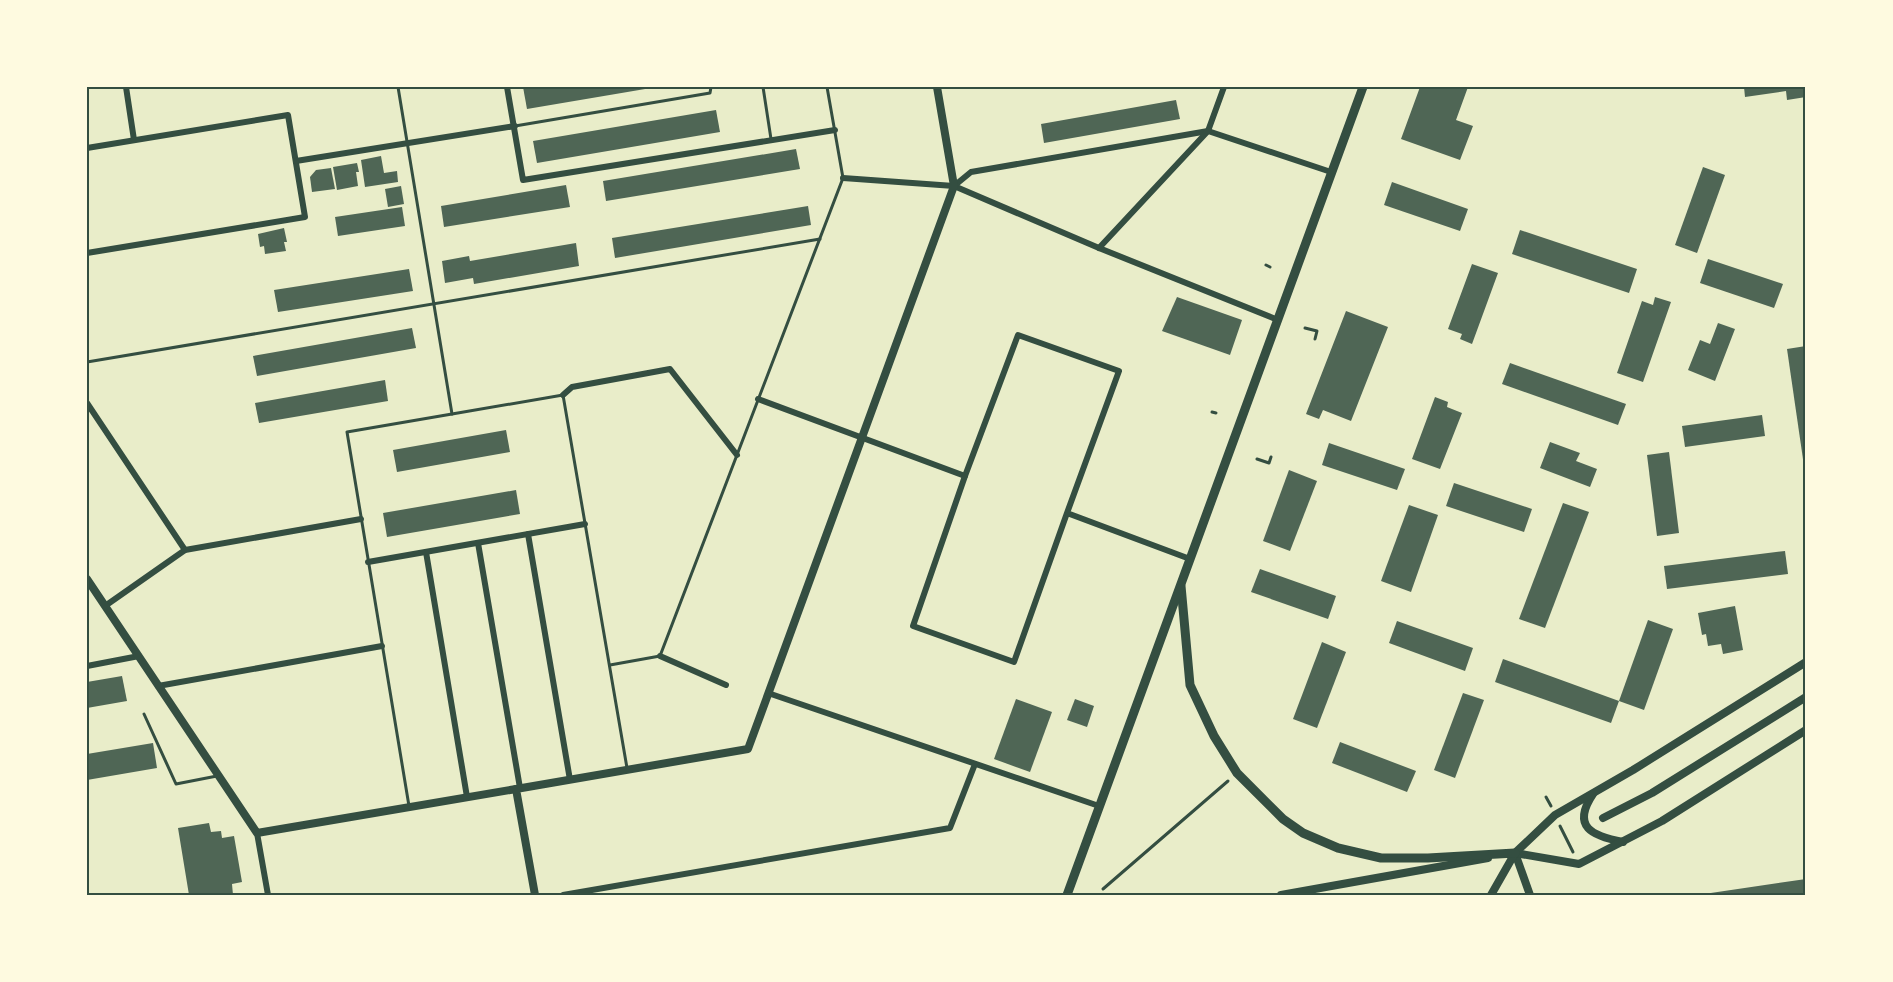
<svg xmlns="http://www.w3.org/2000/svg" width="1893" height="982" viewBox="0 0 1893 982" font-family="'Roboto Serif',serif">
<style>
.building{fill:#4f6655}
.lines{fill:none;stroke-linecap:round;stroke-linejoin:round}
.path{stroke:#344e41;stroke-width:3}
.service{stroke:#344e41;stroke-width:3}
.minor{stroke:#344e41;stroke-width:6}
.tertiary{stroke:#344e41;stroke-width:8}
.secondary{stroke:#344e41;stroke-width:9}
.neatline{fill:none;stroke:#344e41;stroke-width:2}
</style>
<rect width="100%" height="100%" fill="#e9edc9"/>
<g class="building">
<polygon points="523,87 651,87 651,88 527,109"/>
<polygon points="1420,87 1468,87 1456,120 1473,126 1460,160 1401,139"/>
<polygon points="1744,87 1806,87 1806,97 1787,100 1786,91 1745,97"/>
<polygon points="1176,100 1180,119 1044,143 1041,124"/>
<polygon points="716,110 720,132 537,163 533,141"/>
<polygon points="796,149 800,169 606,201 603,181"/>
<polygon points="381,156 384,173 397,171 398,182 365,187 361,160"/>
<polygon points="357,163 359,172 356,172 358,186 337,190 333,167"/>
<polygon points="1703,167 1725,175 1697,253 1675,245"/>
<polygon points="331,168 335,189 312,192 310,177 316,170"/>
<polygon points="1392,182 1468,209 1460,231 1384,205"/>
<polygon points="566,185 570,207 444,227 441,206"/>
<polygon points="401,186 404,204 388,207 385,189"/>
<polygon points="808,206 811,225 615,258 612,238"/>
<polygon points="402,207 405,226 338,236 335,217"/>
<polygon points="284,228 287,242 284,242 286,251 265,254 264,246 260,247 258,234"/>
<polygon points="1520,230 1637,269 1629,293 1512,254"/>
<polygon points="576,243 579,266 474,284 473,278 445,283 442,261 469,256 470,261"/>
<polygon points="1708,259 1783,284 1774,308 1700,283"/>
<polygon points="1472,264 1498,273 1472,344 1460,339 1462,334 1448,329"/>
<polygon points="409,269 413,291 278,312 274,290"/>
<polygon points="1177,297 1242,320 1230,355 1162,331"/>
<polygon points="1655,297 1671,302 1643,382 1617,373 1642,301 1653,305"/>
<polygon points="1346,311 1388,327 1351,421 1323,410 1319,419 1306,414"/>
<polygon points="1718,323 1735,329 1715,381 1688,370 1700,340 1710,344"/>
<polygon points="412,328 416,348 257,376 253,356"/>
<polygon points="1806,346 1806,473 1805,473 1787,349"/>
<polygon points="1510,363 1626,404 1618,425 1502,384"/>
<polygon points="385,380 388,401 259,423 255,403"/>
<polygon points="1435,397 1448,402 1447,407 1462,413 1440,469 1412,459"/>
<polygon points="1762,415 1765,436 1685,447 1682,426"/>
<polygon points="506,430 510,452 397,472 393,450"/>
<polygon points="1550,442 1580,453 1576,461 1597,469 1590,487 1540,468"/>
<polygon points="1329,443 1405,469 1397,490 1322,465"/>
<polygon points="1669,452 1679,533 1657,536 1647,455"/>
<polygon points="1289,470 1317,481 1290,551 1263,541"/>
<polygon points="1454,483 1532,509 1524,532 1446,506"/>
<polygon points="516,490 520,514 387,537 383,513"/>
<polygon points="1563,503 1589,512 1545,628 1519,619"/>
<polygon points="1409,505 1438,515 1411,592 1381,581"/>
<polygon points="1785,551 1788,574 1667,589 1664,566"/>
<polygon points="1260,569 1336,596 1328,619 1251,592"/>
<polygon points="1735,606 1743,650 1723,654 1721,644 1708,646 1706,634 1702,635 1698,613"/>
<polygon points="1648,620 1673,629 1644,710 1619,701"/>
<polygon points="1397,621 1473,648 1465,671 1389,643"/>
<polygon points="1322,642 1346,652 1317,728 1293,719"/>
<polygon points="1503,659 1619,701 1611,723 1495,682"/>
<polygon points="122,676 127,701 87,708 87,682"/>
<polygon points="1463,693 1484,700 1455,778 1434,770"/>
<polygon points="1016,699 1052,712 1030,772 994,759"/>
<polygon points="1075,699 1094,706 1087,727 1067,720"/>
<polygon points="1340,742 1416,771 1407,792 1332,763"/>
<polygon points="153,743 157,768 87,780 87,754"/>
<polygon points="209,823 211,832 221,831 222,838 234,836 242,882 232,884 233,895 189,895 178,828"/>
<polygon points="1806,879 1806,895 1704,895 1704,894"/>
</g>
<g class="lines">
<g class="path">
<polyline points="1266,265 1270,267"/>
<polyline points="1305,328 1317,331 1315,339"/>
<polyline points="1212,412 1216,413"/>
<polyline points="1257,459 1269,463 1271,457"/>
<polyline points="1546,797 1551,806"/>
<polyline points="1560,826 1573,852"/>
<polyline points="1103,889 1228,781"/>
</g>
<g class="service">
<polyline points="398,87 452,414 563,395 627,768"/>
<polyline points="763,87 771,139"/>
<polyline points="515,126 710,93 711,87"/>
<polyline points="87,362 820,239"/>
<polyline points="610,665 660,656 843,178 827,87"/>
<polyline points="144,714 176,784 217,776"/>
<polyline points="409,806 347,432 452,414"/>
</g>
<g class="minor">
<polyline points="126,87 134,140"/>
<polyline points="507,87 523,180 835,130"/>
<polyline points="87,148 288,115 305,217 87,253"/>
<polyline points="296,161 515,126"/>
<polyline points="843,178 954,186 1099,248 1278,320"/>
<polyline points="954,186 971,172 1208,131 1331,172"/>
<polyline points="1099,248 1208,131 1224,87"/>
<polyline points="563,395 572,387 670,369 737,455"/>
<polyline points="758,399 965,476"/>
<polyline points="87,403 185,550"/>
<polyline points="1067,513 1014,662 913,626 965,476 1018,335 1119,371 1067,513 1190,559"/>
<polyline points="528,534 570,780"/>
<polyline points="478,543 520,788"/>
<polyline points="426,552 467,797"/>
<polyline points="368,562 585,524"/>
<polyline points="105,606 185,550 361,519"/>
<polyline points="660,656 726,685"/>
<polyline points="87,666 139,656"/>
<polyline points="158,686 382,646"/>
<polyline points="768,693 1099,806"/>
<polyline points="257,833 268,895"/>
<polyline points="563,895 950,828 975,764"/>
</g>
<g class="tertiary">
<polyline points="87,579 257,833 516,789"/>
<path d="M1593 794C1571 827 1592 836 1623 842"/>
<polyline points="1603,818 1652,793 1806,697"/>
<polyline points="1515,853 1530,895"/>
<polyline points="1509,854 1515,853 1579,864 1662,821 1806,730"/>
<polyline points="535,895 516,789 748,749 954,186 937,87"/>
<polyline points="1281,895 1488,858"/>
<polyline points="1491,895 1515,853 1555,815 1633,770 1806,662"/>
</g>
<g class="secondary">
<polyline points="1181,586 1190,685 1214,736 1237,773 1283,819 1303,833 1338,848 1381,858 1428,858 1515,853"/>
<polyline points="1067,895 1363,87"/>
</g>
</g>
<rect width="1893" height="982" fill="none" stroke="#fefae0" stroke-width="177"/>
<rect x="88" y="88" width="1716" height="806" class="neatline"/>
</svg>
